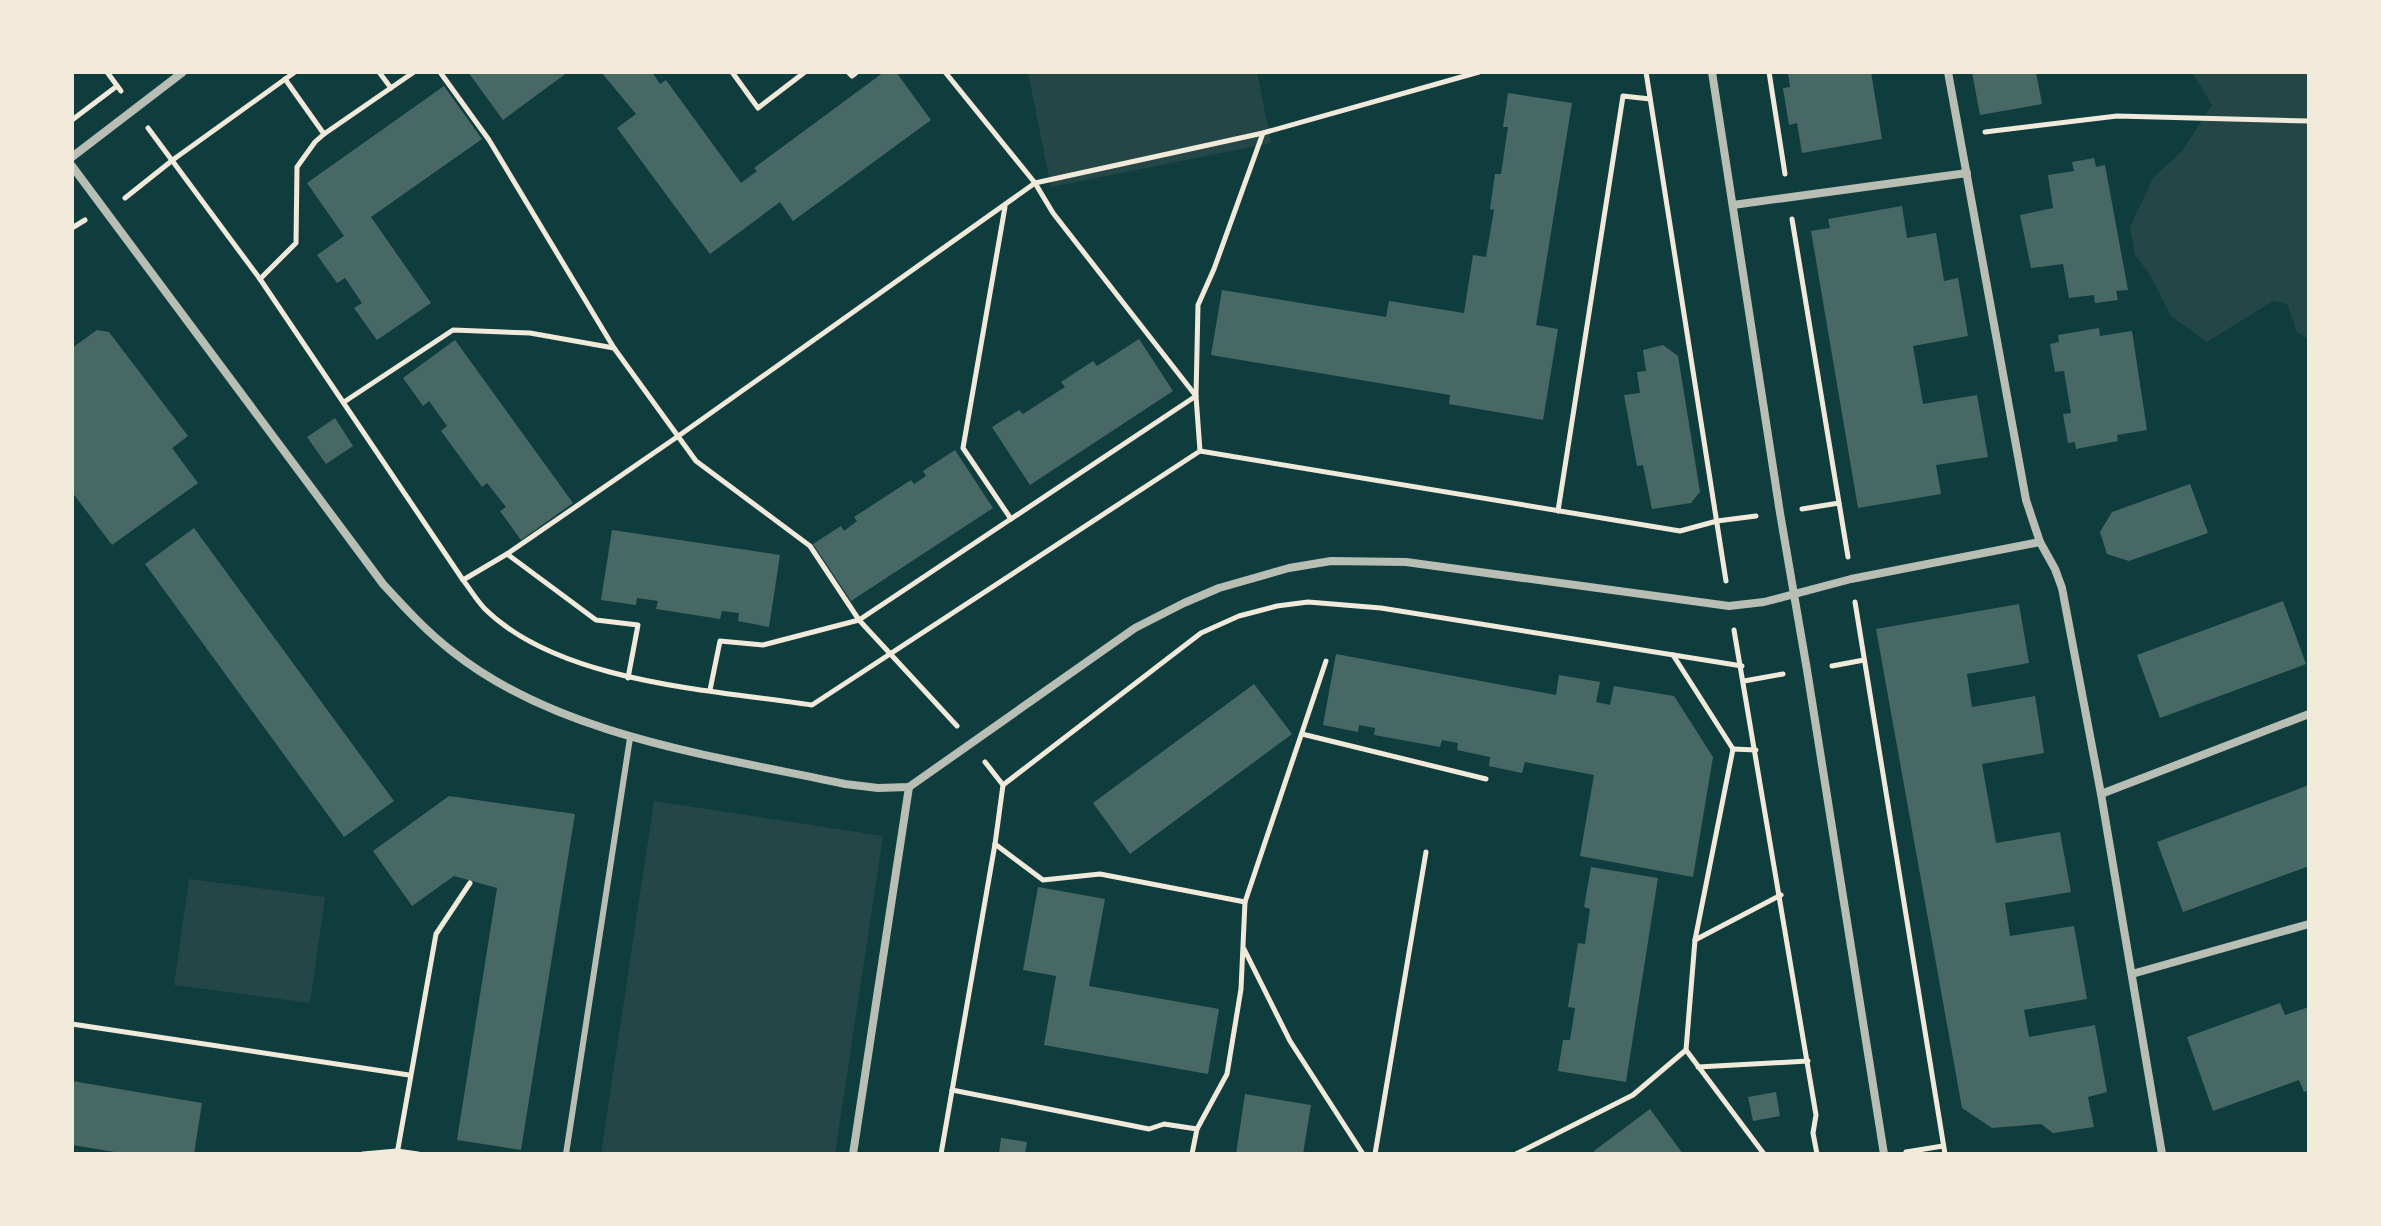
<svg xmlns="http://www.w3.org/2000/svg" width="2381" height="1226" viewBox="0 0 2381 1226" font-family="'Exo 2',sans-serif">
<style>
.green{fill:#244646}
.building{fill:#486865}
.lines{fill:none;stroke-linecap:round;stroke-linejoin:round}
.path{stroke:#f1e9da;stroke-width:5}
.service{stroke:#b8beb3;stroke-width:6}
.minor{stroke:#b8beb3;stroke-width:8}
</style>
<rect width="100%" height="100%" fill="#0f3d3e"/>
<g class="green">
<polygon points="1028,72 1257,72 1271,143 1051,187"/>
<polygon points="2192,72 2309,72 2309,340 2297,332 2287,304 2273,301 2207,342 2171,316 2149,273 2135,255 2130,227 2153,178 2182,151 2212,105"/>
<polygon points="654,801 883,836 835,1154 601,1154"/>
<polygon points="189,879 325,897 310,1003 174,985"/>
</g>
<g class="building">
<polygon points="468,72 568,72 503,120"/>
<polygon points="601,72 652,72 660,84 666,80 741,183 757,171 754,168 884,72 896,72 931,120 793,221 780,202 710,254 617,128 636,114"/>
<polygon points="1788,72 1871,72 1882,139 1802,153 1797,123 1789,125 1783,88 1790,87"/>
<polygon points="1972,72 2036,72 2042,104 1980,115"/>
<polygon points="444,86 482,139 371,217 431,303 377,340 354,308 362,303 345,278 337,283 317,255 344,236 307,183"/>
<polygon points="1508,93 1572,103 1536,325 1558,329 1543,420 1449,404 1450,395 1211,355 1222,290 1386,317 1389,301 1464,313 1473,255 1486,257 1494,210 1490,209 1495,174 1501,174 1508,127 1503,127"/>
<polygon points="2094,158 2096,167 2105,165 2128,290 2116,291 2118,300 2095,303 2094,295 2069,298 2063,264 2031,268 2020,215 2053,208 2048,175 2074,171 2072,162"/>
<polygon points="1902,206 1907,238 1936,233 1944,281 1958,278 1968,336 1913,346 1923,404 1977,395 1988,457 1936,465 1941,494 1858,508 1811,231 1830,228 1828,219"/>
<polygon points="2099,328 2100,336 2132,331 2147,430 2117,435 2118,441 2076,449 2075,442 2068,443 2063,414 2071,413 2064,371 2055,372 2050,344 2059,342 2058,335"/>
<polygon points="97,330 109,332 188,436 172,448 198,483 112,545 72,492 72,348"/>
<polygon points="1139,339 1173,391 1030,485 992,427 1019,410 1023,414 1065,387 1061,382 1093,361 1097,366"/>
<polygon points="455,340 573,503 521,540 500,511 506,507 487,483 482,487 441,431 447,426 429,401 423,406 403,378"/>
<polygon points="1663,345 1678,356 1700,492 1691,503 1652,509 1643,465 1637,466 1624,395 1640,393 1637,372 1646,371 1643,350"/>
<polygon points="335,418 353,446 326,464 307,437"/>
<polygon points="955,450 993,508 851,601 813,544 841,526 844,531 857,521 854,517 911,480 914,484 926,476 923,471"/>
<polygon points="2190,484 2208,533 2129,561 2107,554 2100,532 2112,512"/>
<polygon points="194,528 394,801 344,837 145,564"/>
<polygon points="612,530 780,555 769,627 738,621 739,613 722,611 720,619 656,609 658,601 637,598 636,605 601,600"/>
<polygon points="2283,601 2306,664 2160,718 2137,655"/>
<polygon points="2019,604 2029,663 1967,674 1972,707 2035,696 2044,753 1982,764 1996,843 2060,832 2071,892 2005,903 2010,936 2074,926 2087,999 2024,1010 2029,1037 2095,1025 2107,1092 2088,1097 2094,1127 2053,1133 2041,1124 1992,1128 1962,1108 1876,629"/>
<polygon points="1336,654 1556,695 1559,675 1600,682 1596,702 1610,705 1614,686 1674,696 1713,757 1693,877 1580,856 1594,775 1525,762 1522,773 1489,766 1490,757 1457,750 1458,743 1442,740 1440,747 1374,735 1375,728 1359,725 1358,732 1323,725"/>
<polygon points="1254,684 1292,734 1130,854 1093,803"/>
<polygon points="2309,785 2309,866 2183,912 2157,842"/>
<polygon points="449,796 575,814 521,1150 457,1140 497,888 454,876 412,906 373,851"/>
<polygon points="1591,867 1658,878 1626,1082 1558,1071 1563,1040 1570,1040 1575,1008 1568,1007 1578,943 1585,944 1590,909 1584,907"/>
<polygon points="1038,887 1105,899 1089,986 1219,1009 1208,1074 1044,1045 1056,976 1023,970"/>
<polygon points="2280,1003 2285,1015 2309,1007 2309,1090 2304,1092 2299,1080 2213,1111 2187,1037"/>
<polygon points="72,1081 202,1103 194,1154 127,1154 72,1145"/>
<polygon points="1776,1092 1780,1116 1753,1121 1748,1097"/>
<polygon points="1245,1094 1311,1105 1303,1154 1236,1154"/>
<polygon points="1650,1109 1683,1154 1596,1154 1594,1151"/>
<polygon points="1001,1138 1027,1142 1025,1154 999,1154"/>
</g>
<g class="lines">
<g class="path">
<polyline points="107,72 121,91"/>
<polyline points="379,72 391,88"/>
<polyline points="440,72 489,140 614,348 696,461 810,546 859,620 957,726"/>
<polyline points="732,72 758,108 805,72"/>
<polyline points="848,72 852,76 857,72"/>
<polyline points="945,72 1035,183 1053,213 1196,396 1200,451"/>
<polyline points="1646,72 1726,581"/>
<polyline points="1769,72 1785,174"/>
<polyline points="285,79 324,134"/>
<polyline points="72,120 117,86"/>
<path d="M148 128 260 279 463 580C470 589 477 601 485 609 560 683 713 690 812 705L1200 451 1680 531 1717 521 1756 516"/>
<polyline points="1985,132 2117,116 2309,121"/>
<polyline points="125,198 174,159 295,72"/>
<polyline points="1005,207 963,448 1011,519"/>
<polyline points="1792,219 1848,557"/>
<polyline points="72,228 85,220"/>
<polyline points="260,279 296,243 297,167 315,142 324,134 414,72"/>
<polyline points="344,402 453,330 530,333 614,348"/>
<polyline points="1802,509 1839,503"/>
<polyline points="1558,511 1623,96 1650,99"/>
<polyline points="507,554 596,620 638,625 628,678"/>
<polyline points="463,580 507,554 677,437 1035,183 1263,133 1479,72"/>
<polyline points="1855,602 1945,1154"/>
<polyline points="1734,630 1816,1115 1813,1133 1817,1154"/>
<polyline points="1673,655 1733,749"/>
<polyline points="1832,666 1864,660"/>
<polyline points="1744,681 1783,674"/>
<polyline points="710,690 720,641 763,645 859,620 1196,396 1198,305 1214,269 1263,133"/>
<polyline points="1302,734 1486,779"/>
<polyline points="1756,750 1733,749 1695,940 1686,1050 1764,1154"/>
<polyline points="1003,785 1201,633 1239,616 1277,606 1308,602 1381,608 1742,666"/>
<polyline points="995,844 1043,880 1100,874 1245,902"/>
<polyline points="1695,940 1781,895"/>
<polyline points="1244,949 1290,1041 1363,1154"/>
<polyline points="72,1024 409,1075"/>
<polyline points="1698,1067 1808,1061"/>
<polyline points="952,1090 1149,1129 1164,1124 1197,1129"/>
<polyline points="1906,1152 1943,1146"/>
<polyline points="363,1154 397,1151 418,1154"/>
<polyline points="397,1154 436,934 470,883"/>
<polyline points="941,1154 995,844 1003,785 985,762"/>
<polyline points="1192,1154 1197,1129 1227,1074 1241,989 1245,902 1326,661"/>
<polyline points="1375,1154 1426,852"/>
<polyline points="1516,1154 1633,1095 1686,1050"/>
</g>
<polyline class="service" points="566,1154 630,738"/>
<g class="minor">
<polyline points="1712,72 1780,513 1807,670 1884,1154"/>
<polyline points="1948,72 2026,500 2040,542 2055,569 2062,588 2101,794 2162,1154"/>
<polyline points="72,157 183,72"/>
<path d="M72 166 383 584C405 608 427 632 453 652 559 736 715 756 845 784L878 788 909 787 1135 628 1184 603 1219 588 1289 568 1331 561 1406 562 1729 606 1764 602 1851 579 2040 542"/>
<polyline points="1733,205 1967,173"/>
<polyline points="2101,794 2309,714"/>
<polyline points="2132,974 2309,924"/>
<polyline points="853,1154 909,787"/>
</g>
</g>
<rect width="2381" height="1226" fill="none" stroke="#f1e9da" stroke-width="148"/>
</svg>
